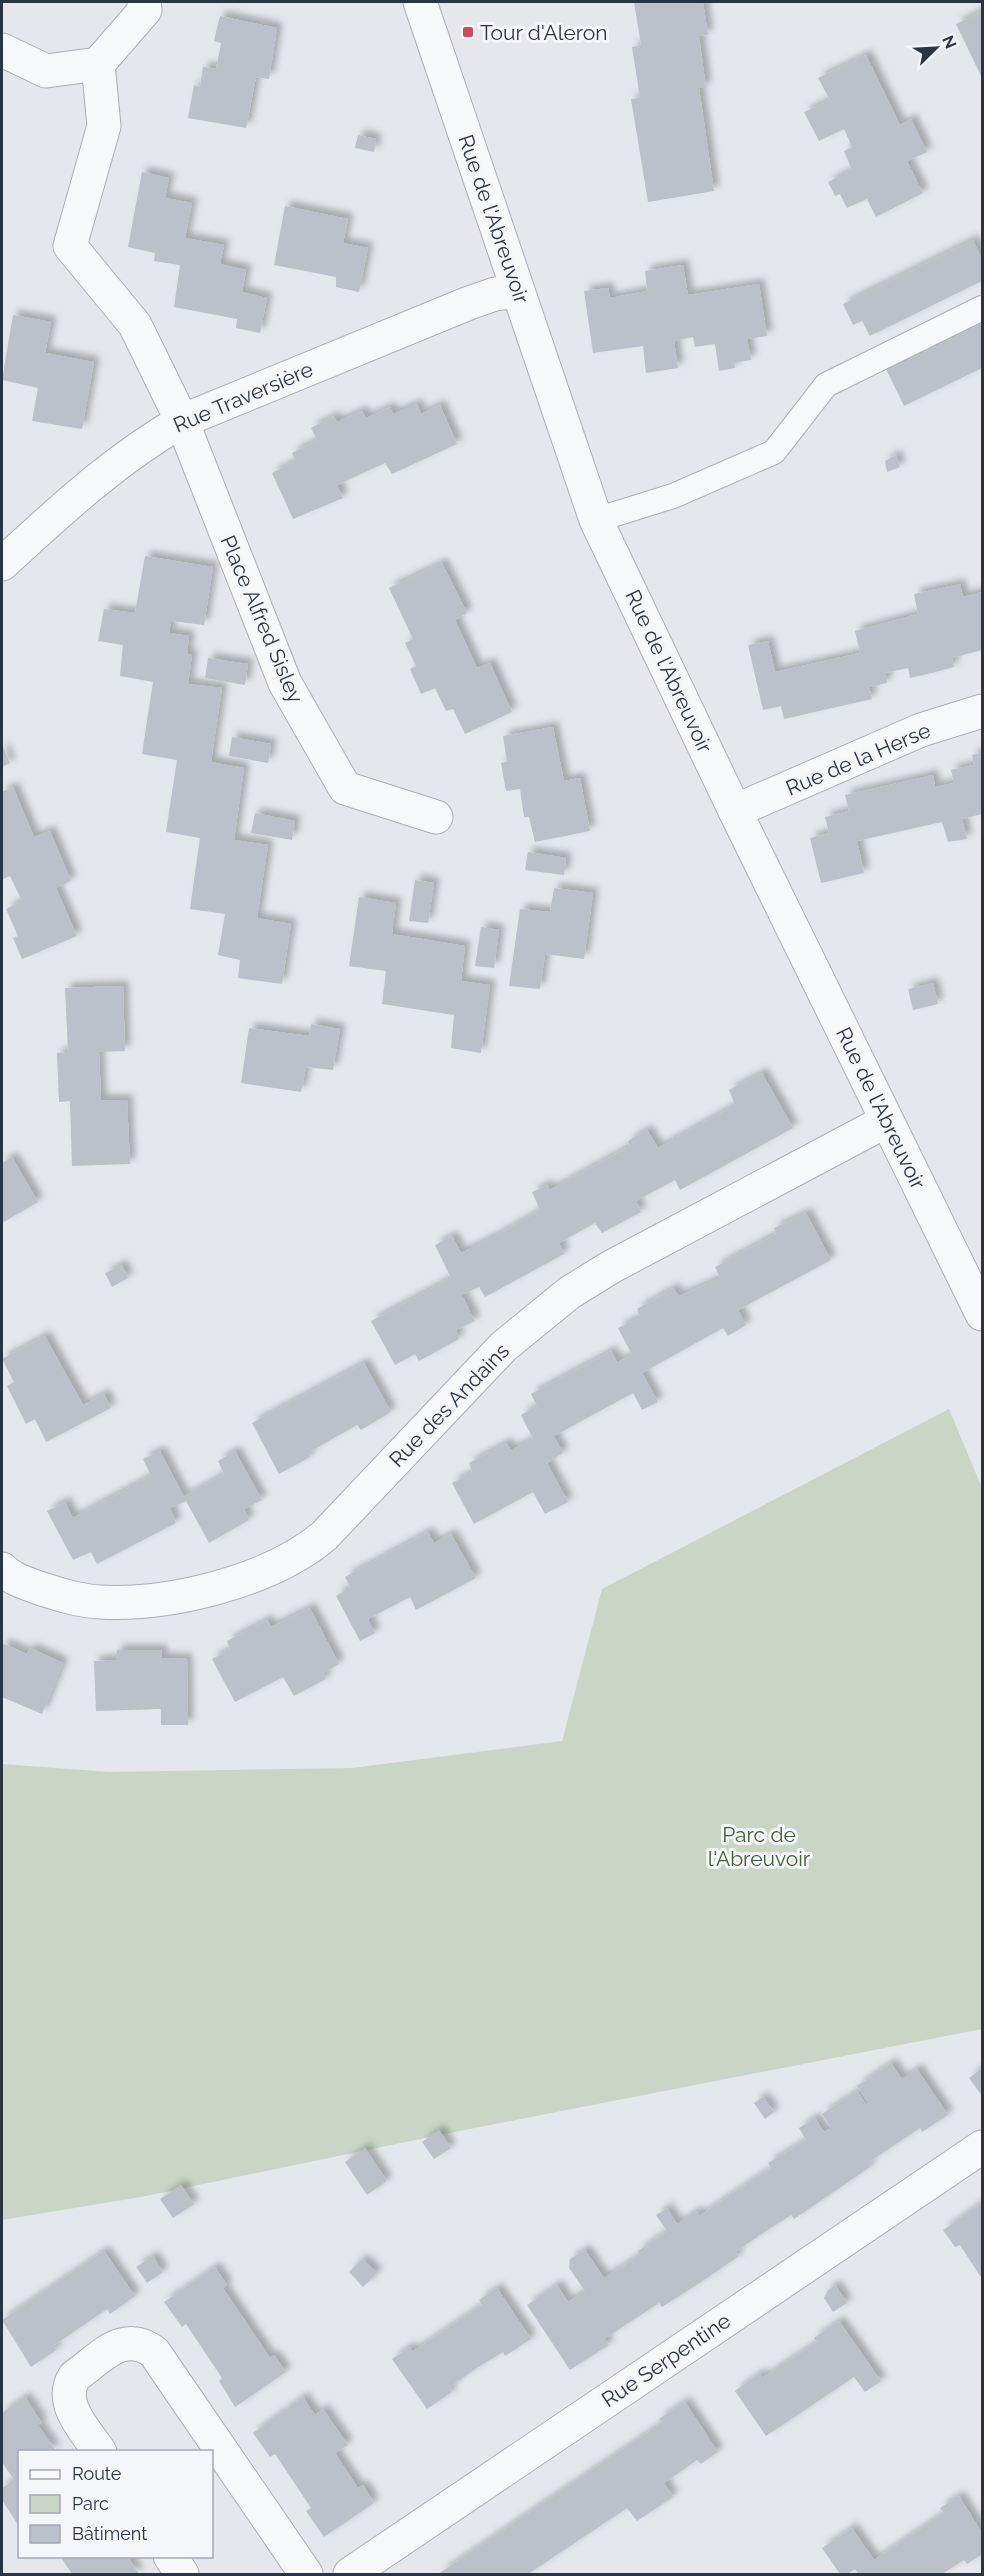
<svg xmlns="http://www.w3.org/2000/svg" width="984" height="2576" viewBox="0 0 984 2576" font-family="Raleway,sans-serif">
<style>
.green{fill:#c9d6c5}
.building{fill:#bbc0ca;filter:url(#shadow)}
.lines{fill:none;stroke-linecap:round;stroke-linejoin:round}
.service-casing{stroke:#a9aeb7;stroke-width:26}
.minor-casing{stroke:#a9aeb7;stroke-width:35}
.service{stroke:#f7f8fa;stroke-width:24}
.minor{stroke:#f7f8fa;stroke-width:33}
.poi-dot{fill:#d1495b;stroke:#f4f6f9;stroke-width:2}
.labels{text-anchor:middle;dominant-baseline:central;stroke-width:6;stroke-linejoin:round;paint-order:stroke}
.poi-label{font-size:21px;fill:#2b3445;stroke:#f4f6f9;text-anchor:start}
.street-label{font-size:21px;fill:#2b3445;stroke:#f4f6f9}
.park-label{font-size:21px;fill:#3f6138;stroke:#f4f6f9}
</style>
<defs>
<filter id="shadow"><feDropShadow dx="5.5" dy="-5.5" stdDeviation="3" flood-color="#0004"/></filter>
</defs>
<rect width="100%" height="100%" fill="#e4e7ec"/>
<polygon class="green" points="949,1409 982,1488 982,2029 454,2132 141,2197 2,2220 2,1764 109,1772 352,1768 562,1741 602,1589"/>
<g class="building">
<polygon points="634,2 703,2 708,35 699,36 706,88 699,88 714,191 648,202 631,99 640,98 632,47 641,45"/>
<polygon points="982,11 982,78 956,24"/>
<polygon points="220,16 277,28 269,79 256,77 246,128 188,118 194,85 200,87 203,67 216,69 221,43 214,41"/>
<polygon points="866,55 900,125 911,119 927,152 907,161 923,193 876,217 867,199 847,208 840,194 835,196 828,182 852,170 844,151 852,147 844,129 819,141 804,112 830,100 818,78"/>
<polygon points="358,135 376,139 374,152 355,148"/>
<polygon points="142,172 169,178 165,198 192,203 185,238 224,245 220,264 246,270 242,292 267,298 260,333 236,328 237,319 174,307 180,265 154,261 155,253 128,247"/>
<polygon points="285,206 348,219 343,243 368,248 359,292 336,287 336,277 274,265"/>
<polygon points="973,240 982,260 982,281 870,336 862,321 853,325 843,304"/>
<polygon points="683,265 688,295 759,284 767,336 747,339 751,360 734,363 735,368 719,371 715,344 695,347 693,337 674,341 678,368 646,373 643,346 593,353 584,291 608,288 610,298 647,291 645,271"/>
<polygon points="13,315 51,322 45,353 94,362 82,429 32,421 38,388 2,380"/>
<polygon points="982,323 982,368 904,406 886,369"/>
<polygon points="417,404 421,414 440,405 457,444 392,474 385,463 337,485 343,498 293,519 272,473 295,461 292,453 317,440 311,428 334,416 337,422 362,411 366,418 390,407 393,414"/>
<polygon points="896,455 900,467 887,472 885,461"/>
<polygon points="145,556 213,567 204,625 171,621 169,633 189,636 187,654 192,655 188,684 222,688 211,762 244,768 234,840 268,845 257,918 291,924 282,984 238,978 240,960 218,955 225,914 190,909 200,838 166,832 177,760 142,754 153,682 120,676 123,645 98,641 104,609 135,613"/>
<polygon points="442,563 467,613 455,620 477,668 490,663 512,712 465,734 453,709 446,711 435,688 421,694 410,669 416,666 405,643 413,639 389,588"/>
<polygon points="960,584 963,597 982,592 982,650 952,658 954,667 932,673 910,678 908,668 885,673 887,683 869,687 872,699 784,719 781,706 763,710 748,645 768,641 775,672 860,653 855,631 918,614 914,594"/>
<polygon points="208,658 248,664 245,685 205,678"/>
<polygon points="553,727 564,781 580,778 590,831 535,842 529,817 524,817 520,789 506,791 501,763 507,762 503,736"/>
<polygon points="232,737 271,744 268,763 229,756"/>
<polygon points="2,744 10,763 2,767"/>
<polygon points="982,753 982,814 962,819 967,839 948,842 942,822 857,841 864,873 821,883 810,838 829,833 825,817 849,811 845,795 933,775 935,787 954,783 951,770 974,765 972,755"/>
<polygon points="13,787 34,837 50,831 71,881 56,888 77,936 22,959 13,938 18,936 6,909 22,901 10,876 3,879 2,874 2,792"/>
<polygon points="255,813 295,821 292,840 251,833"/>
<polygon points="528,852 566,858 564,875 525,870"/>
<polygon points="415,880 434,883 428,923 409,921"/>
<polygon points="554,888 593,893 584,959 545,954 540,989 509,986 520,909 550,912"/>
<polygon points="359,897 396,903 392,934 465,946 461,981 490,985 481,1053 451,1048 454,1015 382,1004 386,971 349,966"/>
<polygon points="481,927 499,930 494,968 475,966"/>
<polygon points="933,983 938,1004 913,1010 908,989"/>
<polygon points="123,986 125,1051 99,1052 100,1075 101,1100 127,1100 130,1164 72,1166 70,1101 59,1102 58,1077 57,1053 68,1052 65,988"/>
<polygon points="311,1024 340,1029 333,1070 306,1067 301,1092 241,1083 249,1028 309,1036"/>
<polygon points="762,1073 793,1128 680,1190 675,1180 636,1201 641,1212 602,1233 595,1223 559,1243 564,1254 485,1297 479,1287 462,1295 475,1321 456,1330 459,1339 419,1361 415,1354 395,1365 371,1321 451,1278 435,1245 452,1236 461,1253 501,1233 540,1210 532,1192 547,1185 550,1190 630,1146 628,1141 647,1130 658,1148 735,1105 729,1090"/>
<polygon points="12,1157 38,1202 2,1223 2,1163"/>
<polygon points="806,1213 831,1260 738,1310 746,1325 728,1336 723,1328 642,1373 658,1402 642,1410 633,1393 554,1436 563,1453 547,1463 568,1502 545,1514 533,1492 474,1524 452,1483 472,1472 469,1463 506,1443 511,1450 533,1439 521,1415 537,1406 531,1394 611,1351 617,1362 632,1355 618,1328 640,1317 637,1309 673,1288 679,1296 720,1278 715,1267 776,1234 774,1228"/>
<polygon points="122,1265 128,1278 112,1287 105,1273"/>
<polygon points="45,1336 83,1405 104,1394 111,1408 46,1442 35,1419 26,1424 7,1386 14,1382 2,1359"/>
<polygon points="364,1363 391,1412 361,1430 357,1425 332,1439 308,1453 310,1457 279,1474 252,1423"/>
<polygon points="160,1451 184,1497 224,1474 218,1461 235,1451 262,1500 244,1509 249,1520 209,1543 186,1501 170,1508 176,1523 97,1564 91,1552 73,1560 47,1511 65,1502 73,1518 151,1476 143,1459"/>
<polygon points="428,1532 434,1543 451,1534 476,1578 416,1610 410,1597 368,1619 375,1633 360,1641 336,1596 350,1587 345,1577"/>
<polygon points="310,1608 339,1664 323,1673 326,1679 294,1696 283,1677 235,1702 212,1659 230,1649 227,1641 267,1620 271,1627"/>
<polygon points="2,1643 27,1654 30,1648 63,1663 42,1714 2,1697"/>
<polygon points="117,1650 162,1650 162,1658 187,1659 188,1725 161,1725 161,1709 96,1711 94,1661 116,1660"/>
<polygon points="891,2063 902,2079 917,2069 948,2115 922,2132 920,2128 893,2146 868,2163 870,2167 794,2219 791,2215 763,2233 735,2252 739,2256 701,2282 662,2307 659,2303 604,2339 609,2345 570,2370 527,2305 557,2285 568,2302 585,2291 569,2268 570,2259 585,2250 604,2278 640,2255 638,2251 667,2231 656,2215 667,2208 677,2224 697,2211 699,2216 771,2168 768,2163 806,2140 799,2128 815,2118 824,2132 831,2128 822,2114 857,2091 866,2104 868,2103 857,2086"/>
<polygon points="982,2068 982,2096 969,2078"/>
<polygon points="763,2097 774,2112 765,2119 754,2103"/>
<polygon points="439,2130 451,2148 434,2159 422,2142"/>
<polygon points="365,2148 387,2181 367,2195 345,2162"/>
<polygon points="181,2185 194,2204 173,2218 160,2199"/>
<polygon points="982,2203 982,2279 960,2245 955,2247 943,2230"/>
<polygon points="104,2251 135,2296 110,2314 107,2309 53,2346 56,2350 31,2367 2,2320"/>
<polygon points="153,2256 163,2272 147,2283 136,2267"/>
<polygon points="362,2259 377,2273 363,2287 349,2272"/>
<polygon points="215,2267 227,2285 223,2288 270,2358 274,2355 286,2372 235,2407 219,2381 222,2378 186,2324 182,2327 164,2302"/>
<polygon points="835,2285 847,2303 833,2312 824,2298 828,2290"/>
<polygon points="497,2288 531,2339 505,2356 503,2352 475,2369 449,2388 452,2392 427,2409 392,2359 410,2347 412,2352 482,2305 479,2300"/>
<polygon points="839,2321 881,2381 865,2392 854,2377 766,2436 735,2391 760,2373 762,2378 817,2342 814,2338"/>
<polygon points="25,2397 42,2423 38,2425 56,2451 20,2451 20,2528 2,2500 2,2488 14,2480 2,2462 2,2413"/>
<polygon points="303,2397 315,2415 323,2409 348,2445 335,2453 358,2488 363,2485 374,2503 324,2537 306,2511 311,2508 275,2454 270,2457 253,2433"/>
<polygon points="685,2402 718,2452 701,2464 697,2460 664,2483 673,2497 637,2521 627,2508 528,2574 438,2574 662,2423 659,2419"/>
<polygon points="959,2496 982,2533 982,2554 967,2564 964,2560 942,2574 858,2574 855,2569 847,2574 840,2574 822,2548 852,2528 874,2560 944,2513 940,2508"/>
<polygon points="60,2556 127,2556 139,2574 72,2574"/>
</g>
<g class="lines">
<defs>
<polyline id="service" points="596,520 673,496 774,452 826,385 982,308"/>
<g id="minor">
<polyline points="420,2 596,520 735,811 982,1314"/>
<polyline points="2,50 46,71 98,64 145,10 144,2"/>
<polyline points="98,64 104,126 70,246 135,325 182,421 285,683 345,788 436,817"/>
<path d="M2 564C59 512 114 460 182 421L469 303 495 294 518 291"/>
<polyline points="735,811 921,730 982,711"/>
<path d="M2 1569C13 1580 26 1583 42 1589 61 1595 80 1601 100 1602 169 1606 271 1581 324 1536L503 1347 569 1293 611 1267 886 1121"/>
<path d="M100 2452C85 2430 57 2402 75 2376 101 2358 123 2329 154 2352L306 2574"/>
<polyline points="170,2556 182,2574"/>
<polyline points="350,2574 982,2147"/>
</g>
</defs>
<use href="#service" class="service-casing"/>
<use href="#minor" class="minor-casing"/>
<use href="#service" class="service"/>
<use href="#minor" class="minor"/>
</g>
<rect class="poi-dot" x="462" y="26" width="12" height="12" rx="3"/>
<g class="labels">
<g class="poi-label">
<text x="480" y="32">Tour d'Aleron</text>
</g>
<g class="street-label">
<text transform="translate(494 219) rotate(71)">Rue de l'Abreuvoir</text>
<text transform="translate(243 397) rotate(-23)">Rue Traversière</text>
<text transform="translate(262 619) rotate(67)">Place Alfred Sisley</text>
<text transform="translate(669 671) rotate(65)">Rue de l'Abreuvoir</text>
<text transform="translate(858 759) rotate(-23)">Rue de la Herse</text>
<text transform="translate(881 1108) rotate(64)">Rue de l'Abreuvoir</text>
<text transform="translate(449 1405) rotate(-46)">Rue des Andains</text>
<text transform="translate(666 2360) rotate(-34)">Rue Serpentine</text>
</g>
<g class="park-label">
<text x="759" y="1834">Parc de<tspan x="759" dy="24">l'Abreuvoir</tspan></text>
</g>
</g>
<rect width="984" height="2576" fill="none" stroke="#2b3445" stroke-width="6"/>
<rect x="18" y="2450" width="195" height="108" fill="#f4f6f9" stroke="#a4a8b1" stroke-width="1.5"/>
<rect x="30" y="2470" width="30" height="9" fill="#f7f8fa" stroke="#a4a8b1" stroke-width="1.5"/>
<text x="72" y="2480" font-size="18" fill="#2b3445">Route</text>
<rect x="30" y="2495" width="30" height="18" fill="#c9d6c5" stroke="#a4a8b1" stroke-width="1.5"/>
<text x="72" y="2510" font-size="18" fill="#2b3445">Parc</text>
<rect x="30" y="2525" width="30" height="18" fill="#bbc0ca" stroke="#a4a8b1" stroke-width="1.5"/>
<text x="72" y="2540" font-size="18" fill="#2b3445">Bâtiment</text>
<g transform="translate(936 48) rotate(66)" stroke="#f4f6f9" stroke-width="4.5" paint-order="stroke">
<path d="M0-4.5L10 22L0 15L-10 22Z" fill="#2b3445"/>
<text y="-9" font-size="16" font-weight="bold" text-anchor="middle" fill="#2b3445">N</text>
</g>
</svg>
